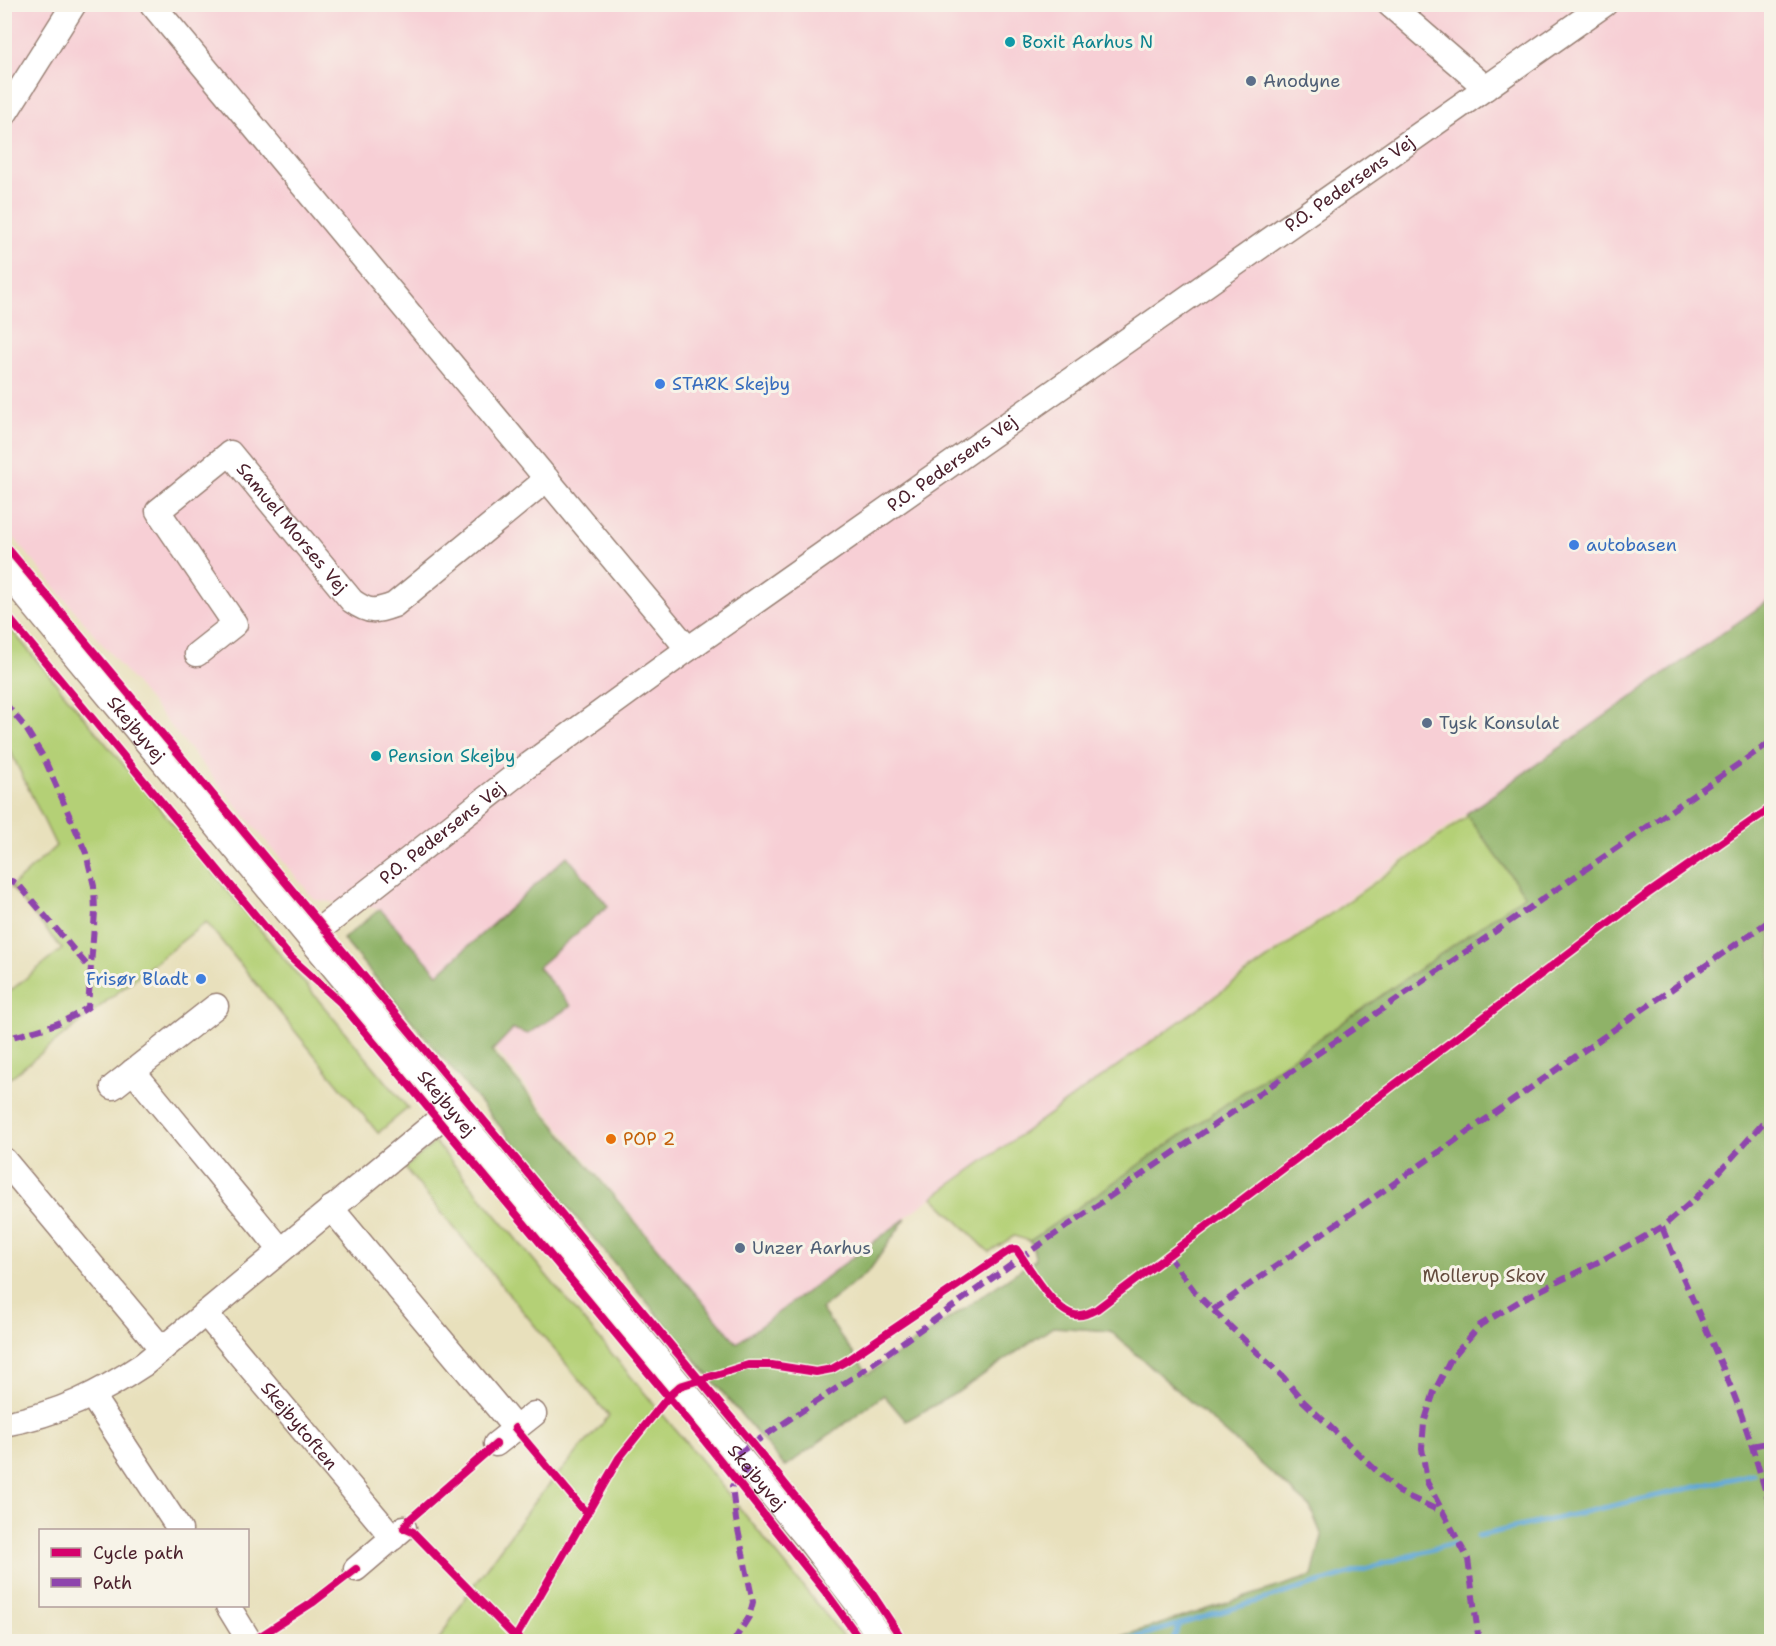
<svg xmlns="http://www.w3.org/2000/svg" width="1776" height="1646" viewBox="0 0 1776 1646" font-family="'Shantell Sans',sans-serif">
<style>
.built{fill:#f7cfd5}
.green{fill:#b4d076;stroke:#7f7850;stroke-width:1.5}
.forest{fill:#8fb267;stroke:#6c6849;stroke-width:1.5}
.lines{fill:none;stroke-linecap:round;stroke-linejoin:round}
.stream{stroke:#61a8d7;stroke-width:5}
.minor-casing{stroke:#998074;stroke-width:27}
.minor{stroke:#fff;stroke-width:24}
.quiet{stroke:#8e44ad;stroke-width:6;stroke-dasharray:12 6;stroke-linecap:butt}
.cycleway-casing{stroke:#f7f3e8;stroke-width:11}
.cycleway{stroke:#d6006c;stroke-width:8}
.culture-dot{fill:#0f9aa8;stroke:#f7f3e8;stroke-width:2}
.service-dot{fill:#5c6f8a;stroke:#f7f3e8;stroke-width:2}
.shop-dot{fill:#3f7fe0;stroke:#f7f3e8;stroke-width:2}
.food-dot{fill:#e8710a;stroke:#f7f3e8;stroke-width:2}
.labels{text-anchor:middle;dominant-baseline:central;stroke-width:6;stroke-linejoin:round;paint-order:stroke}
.culture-label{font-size:18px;fill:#0d838f;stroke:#f7f3e8;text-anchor:start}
.service-label{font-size:18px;fill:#4e5e75;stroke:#f7f3e8;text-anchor:start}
.street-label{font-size:18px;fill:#4a1f2b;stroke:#f7f3e8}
.shop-label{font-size:18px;fill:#366cbe;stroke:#f7f3e8;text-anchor:start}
.food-label{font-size:18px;fill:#c56008;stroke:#f7f3e8;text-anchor:start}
.park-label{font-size:18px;fill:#644b3e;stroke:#f7f3e8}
</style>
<rect width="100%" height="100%" fill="#f7f3e8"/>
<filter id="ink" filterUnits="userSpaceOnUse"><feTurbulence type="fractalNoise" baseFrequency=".0167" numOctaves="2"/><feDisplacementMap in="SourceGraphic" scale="12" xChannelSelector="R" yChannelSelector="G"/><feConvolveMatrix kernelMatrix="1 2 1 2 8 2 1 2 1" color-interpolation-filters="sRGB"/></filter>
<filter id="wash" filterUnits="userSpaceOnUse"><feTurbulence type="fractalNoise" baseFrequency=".008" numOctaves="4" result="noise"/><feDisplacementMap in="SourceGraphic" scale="24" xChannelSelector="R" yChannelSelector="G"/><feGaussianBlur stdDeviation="1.35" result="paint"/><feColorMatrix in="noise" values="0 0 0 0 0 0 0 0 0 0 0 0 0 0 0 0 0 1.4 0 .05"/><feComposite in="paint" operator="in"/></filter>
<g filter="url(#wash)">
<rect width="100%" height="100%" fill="#e8e0bc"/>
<polygon class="built" points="4,5 1771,5 1771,599 1466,814 933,1197 737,1343 380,909 315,900 5,527"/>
<g class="green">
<polygon points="5,622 408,1108 378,1133 206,922 5,1082 5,995 62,949 11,887 56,846 5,740"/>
<polygon points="1468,816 1526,895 1030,1241 1014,1236 989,1252 933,1197"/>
<polygon points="435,1142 704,1464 847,1641 438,1641 468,1593 534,1502 609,1416 405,1168"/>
</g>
<polygon class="forest" points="1771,599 1771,1641 1107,1641 1312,1576 1322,1536 1310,1507 1110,1331 1053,1327 958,1392 906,1421 884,1395 785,1467 343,939 380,909 438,974 567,856 608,906 538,967 571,1006 528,1034 513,1029 492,1051 737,1343 906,1218 869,1271 821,1309 868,1374 1036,1259 1030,1241 1525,895 1466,814"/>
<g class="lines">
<g class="stream">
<polyline points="1769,1470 1772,1470"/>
<polyline points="1478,1536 1753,1474"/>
<polyline points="1120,1642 1453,1543"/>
<polyline points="1172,1642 1180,1624"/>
</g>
</g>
</g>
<g filter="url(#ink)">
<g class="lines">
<defs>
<g id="minor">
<polyline points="152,4 688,649"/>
<polyline points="1389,4 1486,88"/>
<polyline points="4,115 74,4"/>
<path id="s1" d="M4 570 807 1538 856 1602 883 1642"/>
<path id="s2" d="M197 654 235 624 158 511 230 453 352 601C369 613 375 612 394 605L547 479"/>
<path id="s3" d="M310 937 526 767 688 649 1605 4"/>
<polyline points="133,1071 281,1250"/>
<polyline points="113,1087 216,1006"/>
<polyline points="4,1160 162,1349"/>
<polyline points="331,1208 515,1428"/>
<path id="s4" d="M205 1313 393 1538"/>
<polyline points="92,1396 180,1530"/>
<path d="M4 1424C59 1414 99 1394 144 1364L452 1109"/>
<polyline points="496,1444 534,1414"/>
<polyline points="356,1569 404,1528"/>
<polyline points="228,1606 250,1642"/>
</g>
</defs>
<use href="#minor" class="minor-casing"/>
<use href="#minor" class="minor"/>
<g class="quiet">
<path d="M4 702 25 727 44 758 86 853 94 886 95 912 88 1007C63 1025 34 1031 4 1039"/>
<polyline points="4,881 12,881 19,885 91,970"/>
<path d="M1662 1227C1684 1283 1711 1338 1734 1395 1749 1433 1760 1473 1772 1513"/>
<polyline points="1168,1255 1195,1292 1213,1310 1284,1378 1303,1401 1399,1492 1444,1513"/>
<polyline points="1213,1310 1772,919"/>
<polyline points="1752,1446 1772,1442"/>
<polyline points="737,1454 858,1374 1022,1257 1772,741"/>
<polyline points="733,1642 749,1617 753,1602 736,1520 732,1486 748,1468"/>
<polyline points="1479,1642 1468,1559 1427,1482 1422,1448 1424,1423 1434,1392 1451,1359 1480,1325 1523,1299 1602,1260 1662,1227 1696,1198 1772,1113"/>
</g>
<defs>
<g id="cycleway">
<polyline points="4,544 753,1444 869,1589 904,1642"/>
<polyline points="4,612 289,956 340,1002 700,1435 828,1595 862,1642"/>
<polyline points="515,1428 587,1514"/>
<polyline points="496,1444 409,1520 404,1528 413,1532 515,1637 523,1642"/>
<polyline points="251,1642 312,1603 356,1569"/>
<path d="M513 1642 619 1458 668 1397 680 1386 748 1365H772L816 1372 832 1369 846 1361 1010 1250 1016 1249C1029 1266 1053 1311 1075 1315 1083 1316 1089 1313 1097 1309L1646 895 1772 807"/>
</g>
</defs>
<use href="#cycleway" class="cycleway-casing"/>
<use href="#cycleway" class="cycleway"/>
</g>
</g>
<g class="culture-dot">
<circle cx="1010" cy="42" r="6"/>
<circle cx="376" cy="756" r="6"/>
</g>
<g class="service-dot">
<circle cx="1251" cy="81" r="6"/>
<circle cx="1427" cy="723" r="6"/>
<circle cx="740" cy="1248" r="6"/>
</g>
<g class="shop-dot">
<circle cx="660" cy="384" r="6"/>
<circle cx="1574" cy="545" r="6"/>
<circle cx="201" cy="979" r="6"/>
</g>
<circle class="food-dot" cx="611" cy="1139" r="6"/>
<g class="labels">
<g class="culture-label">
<text x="1022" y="42">Boxit Aarhus N</text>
<text x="388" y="756">Pension Skejby</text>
</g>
<g class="service-label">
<text x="1263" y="81">Anodyne</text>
<text x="1439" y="723">Tysk Konsulat</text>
<text x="752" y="1248">Unzer Aarhus</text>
</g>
<g class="street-label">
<text stroke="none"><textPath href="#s3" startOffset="1284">P.O. Pedersens Vej</textPath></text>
<text stroke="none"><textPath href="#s3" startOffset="798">P.O. Pedersens Vej</textPath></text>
<text stroke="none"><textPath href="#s2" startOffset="375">Samuel Morses Vej</textPath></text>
<text stroke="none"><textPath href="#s1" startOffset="207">Skejbyvej</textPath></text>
<text stroke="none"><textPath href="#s3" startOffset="168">P.O. Pedersens Vej</textPath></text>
<text stroke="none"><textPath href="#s1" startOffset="693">Skejbyvej</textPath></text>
<text stroke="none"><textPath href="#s4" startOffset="147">Skejbytoften</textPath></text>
<text stroke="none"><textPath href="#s1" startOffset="1179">Skejbyvej</textPath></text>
</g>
<g class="shop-label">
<text x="672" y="384">STARK Skejby</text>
<text x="1586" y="545">autobasen</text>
<text x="189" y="979" text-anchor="end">Frisør Bladt</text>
</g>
<g class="food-label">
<text x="623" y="1139">POP 2</text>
</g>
<g class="park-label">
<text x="1484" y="1276">Mollerup Skov</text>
</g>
</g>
<rect width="1776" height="1646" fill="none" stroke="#f7f3e8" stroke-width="24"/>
<rect x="39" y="1529" width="210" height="78" fill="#f7f3e8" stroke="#b29e9c" stroke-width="1.5"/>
<rect x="51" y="1548" width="30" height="9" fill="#d6006c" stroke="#b29e9c" stroke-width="1.5"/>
<text x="93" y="1559" font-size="18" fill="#4a1f2b">Cycle path</text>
<rect x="51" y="1578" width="30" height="9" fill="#8e44ad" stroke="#b29e9c" stroke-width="1.5"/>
<text x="93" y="1589" font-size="18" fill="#4a1f2b">Path</text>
</svg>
